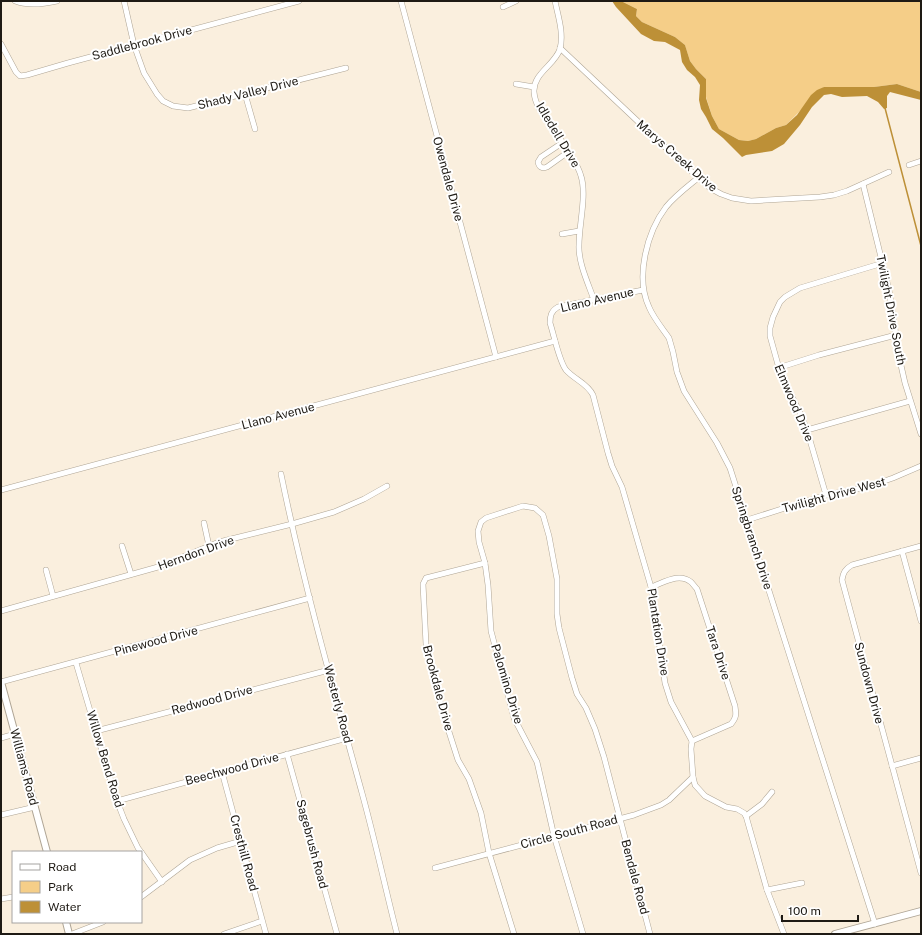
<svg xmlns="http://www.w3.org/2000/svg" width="922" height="935" viewBox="0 0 922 935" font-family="'Public Sans',sans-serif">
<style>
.green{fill:#f5ce88}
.water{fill:#bd9037}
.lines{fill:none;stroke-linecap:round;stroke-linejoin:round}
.stream{stroke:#bd9037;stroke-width:1.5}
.minor-casing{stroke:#afa595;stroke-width:6}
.tertiary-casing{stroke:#afa595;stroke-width:8}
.minor{stroke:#fff;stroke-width:5}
.tertiary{stroke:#fff;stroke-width:6}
.labels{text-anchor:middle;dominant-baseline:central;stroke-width:4;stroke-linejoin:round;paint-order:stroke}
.street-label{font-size:12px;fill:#1e1a14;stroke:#fff}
</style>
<rect width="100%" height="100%" fill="#faefde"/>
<polygon class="green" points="622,1 921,1 921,92 897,84 874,87 824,87 786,125 776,128 756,139 748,141 739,140 719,129 712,116 706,97 706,79 696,69 690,61 685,45 675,37 642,22 636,16 637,9 623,2"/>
<polygon class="water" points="612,1 622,1 623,2 637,9 636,16 642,22 675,37 685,45 690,61 696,69 706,79 706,98 712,116 719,129 739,140 748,141 756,139 776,128 786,125 797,115 811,95 817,90 824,87 874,87 897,84 921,92 921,100 890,92 887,96 887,108 884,109 878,102 867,96 842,97 831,94 824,95 812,107 800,125 784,144 772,151 746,155 742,157 723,138 712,129 706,117 701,109 699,100 700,85 695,77 687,70 682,62 680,50 665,42 654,41 641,34 616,7"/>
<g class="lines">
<polyline class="stream" points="885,108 921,246"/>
<defs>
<g id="minor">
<path d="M15 1C28 6 44 4 57 1"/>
<polyline points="124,1 134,45 144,73 157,94 163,101 173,106 188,108 346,68"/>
<polyline points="401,1 496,357"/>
<path d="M555 1C558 16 564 33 560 49 555 65 533 73 534 92 535 106 545 118 553 129 562 141 577 162 581 176 587 195 579 224 579 245 578 262 588 283 594 300"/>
<polyline points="503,7 516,1"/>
<polyline points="1,44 16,72 20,76 27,75 68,63 299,1"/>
<polyline points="560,48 682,163 710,188 721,194 732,198 751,201 820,197 834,195 847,191 889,172"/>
<polyline points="516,84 534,87"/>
<polyline points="245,94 255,129"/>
<path d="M562 143 541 157 538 162C539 167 542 169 547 167L568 152"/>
<polyline points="909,165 921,161"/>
<path d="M698 178C687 187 675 196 666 207 647 232 635 277 649 307 653 317 662 328 669 338L673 352 677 372 684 391 717 443 730 468 875 924"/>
<polyline points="863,184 889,290 900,361 905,383 921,434"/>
<polyline points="562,234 579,231"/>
<path d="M643 290 558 307C551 311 550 316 550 323 554 335 559 361 566 370 575 380 587 383 593 395L608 453 612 466 622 487 651 587 665 683 671 702 692 741 691 749 693 777 695 785 705 796 726 807 737 809 744 813 746 816 767 890 784 934"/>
<polyline points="778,368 819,355 896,335"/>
<polyline points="807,430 910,401"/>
<path d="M281 474C303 582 333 688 362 793 375 840 385 887 397 934"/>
<polyline points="1,490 555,341"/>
<polyline points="826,495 807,430 801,415 780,372 770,336 770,328 773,317 780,302 785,297 800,288 883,263"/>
<polyline points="747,520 826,495 867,487 893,478 921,466"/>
<polyline points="204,523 209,546"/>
<polyline points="122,546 131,574"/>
<path d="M921 546 852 565C845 569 843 573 842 580L921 873"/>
<polyline points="902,551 921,621"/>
<polyline points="485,563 426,578 423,584 426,644 443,713 458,760 469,779 481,813 489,853 514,934"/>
<polyline points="46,570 53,596"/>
<path d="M651 587C663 583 679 572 691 582 693 584 695 587 697 589L735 706C736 714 737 717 731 724L692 741"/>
<polyline points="1,611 158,567 219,542 292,524 334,512 364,499 387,486"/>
<polyline points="76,663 96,731 117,801 124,819 138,848 141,852"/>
<polyline points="1,682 310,598"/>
<polyline points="96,731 329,670"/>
<polyline points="1,738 15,734"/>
<polyline points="287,754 337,934"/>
<polyline points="892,766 921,758"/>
<polyline points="222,772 266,934"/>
<polyline points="117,801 347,738"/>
<polyline points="1,815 35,807"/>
<polyline points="746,816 762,804 772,792"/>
<polyline points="141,852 162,882"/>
<polyline points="435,868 634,815 661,805 669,800 693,777"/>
<polyline points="767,890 802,883"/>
<polyline points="141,897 190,860 217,848 241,841"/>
<polyline points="1,899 13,897"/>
<polyline points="72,934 103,922"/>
<polyline points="224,934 262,921"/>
<polyline points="583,934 554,836 537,762 514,718 491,631 488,585 485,563 479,542 478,531 481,522 486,518 523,506 535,508 543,515 549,536 557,579 557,614 559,628 572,678 577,694 586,708 595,729 604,757 650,934"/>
</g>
<g id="tertiary">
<polyline points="1,682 47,852"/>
<polyline points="66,922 69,934"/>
<polyline points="835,934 921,911"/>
</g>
</defs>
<use href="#minor" class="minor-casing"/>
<use href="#tertiary" class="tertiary-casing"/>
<use href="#minor" class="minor"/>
<use href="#tertiary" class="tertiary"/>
</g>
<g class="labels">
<g class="street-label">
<text transform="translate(142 43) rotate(-15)">Saddlebrook Drive</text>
<text transform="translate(248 93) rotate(-14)">Shady Valley Drive</text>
<text transform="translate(558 135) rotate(59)">Idledell Drive</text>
<text transform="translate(677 156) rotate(41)">Marys Creek Drive</text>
<text transform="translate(448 179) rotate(75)">Owendale Drive</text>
<text transform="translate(597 300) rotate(-13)">Llano Avenue</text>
<text transform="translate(891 310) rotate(79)">Twilight Drive South</text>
<text transform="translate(794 403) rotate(67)">Elmwood Drive</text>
<text transform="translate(278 416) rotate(-15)">Llano Avenue</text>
<text transform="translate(834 495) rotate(-15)">Twilight Drive West</text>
<text transform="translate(752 538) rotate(72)">Springbranch Drive</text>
<text transform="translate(196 553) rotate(-20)">Herndon Drive</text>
<text transform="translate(658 632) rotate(81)">Plantation Drive</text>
<text transform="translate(156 641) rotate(-15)">Pinewood Drive</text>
<text transform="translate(718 653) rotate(72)">Tara Drive</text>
<text transform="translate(869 683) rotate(75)">Sundown Drive</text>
<text transform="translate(507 684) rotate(73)">Palomino Drive</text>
<text transform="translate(438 688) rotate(75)">Brookdale Drive</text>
<text transform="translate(212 700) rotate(-15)">Redwood Drive</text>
<text transform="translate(338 704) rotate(75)">Westerly Road</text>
<text transform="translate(105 759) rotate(73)">Willow Bend Road</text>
<text transform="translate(24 767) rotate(75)">Williams Road</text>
<text transform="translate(232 769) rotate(-15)">Beechwood Drive</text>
<text transform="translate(569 832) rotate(-15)">Circle South Road</text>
<text transform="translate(312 844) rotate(75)">Sagebrush Road</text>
<text transform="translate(244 853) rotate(75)">Cresthill Road</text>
<text transform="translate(635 877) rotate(75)">Bendale Road</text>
</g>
</g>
<rect width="922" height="935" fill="none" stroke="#1e1a14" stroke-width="4"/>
<rect x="12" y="851" width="130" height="72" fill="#ffffff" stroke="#a5a3a1"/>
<rect x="20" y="864" width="20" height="6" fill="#ffffff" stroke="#a5a3a1"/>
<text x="48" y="871" font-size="12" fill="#1e1a14">Road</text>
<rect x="20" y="881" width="20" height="12" fill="#f5ce88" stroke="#a5a3a1"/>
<text x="48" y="891" font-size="12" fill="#1e1a14">Park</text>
<rect x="20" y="901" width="20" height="12" fill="#bd9037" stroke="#a5a3a1"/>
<text x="48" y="911" font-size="12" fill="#1e1a14">Water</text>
<path d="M782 915v6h76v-6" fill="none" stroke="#1e1a14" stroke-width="2"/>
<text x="788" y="915" font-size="12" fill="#1e1a14" stroke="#ffffff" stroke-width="3" paint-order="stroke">100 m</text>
</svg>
